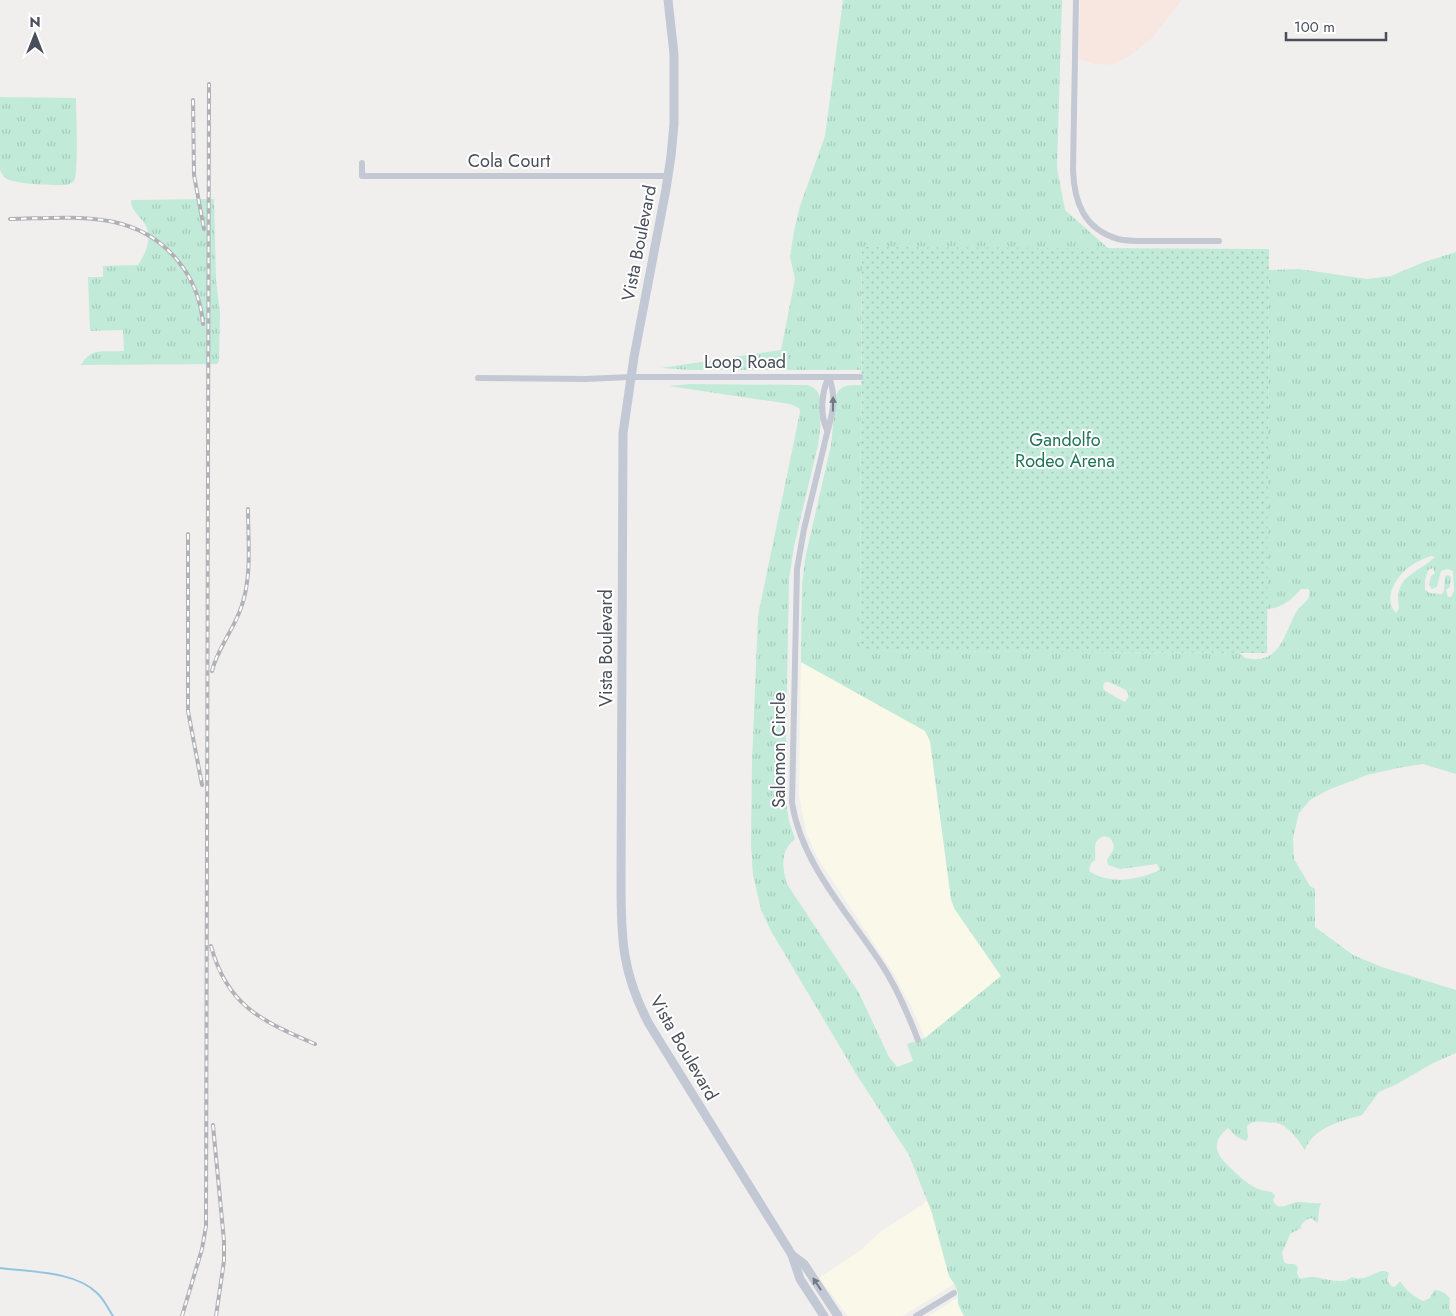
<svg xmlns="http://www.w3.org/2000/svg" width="1456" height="1316" viewBox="0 0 1456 1316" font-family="Jost,sans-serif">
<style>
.commercial{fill:#faf8e9}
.medical{fill:#f8e7e1}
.grass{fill:url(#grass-tufts);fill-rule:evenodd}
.park{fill:url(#park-dots)}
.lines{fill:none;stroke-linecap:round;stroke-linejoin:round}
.stream{stroke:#92c4e2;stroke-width:2}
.street{stroke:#c3c8d2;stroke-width:6}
.secondary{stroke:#c3c8d5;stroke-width:9}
.rail-casing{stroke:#b1b2b8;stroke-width:4}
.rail{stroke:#fff;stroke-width:2;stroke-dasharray:5.5;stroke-linecap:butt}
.oneway{fill:#737984}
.oneway2{fill:#737985}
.labels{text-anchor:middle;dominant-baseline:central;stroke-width:4;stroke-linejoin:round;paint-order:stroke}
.street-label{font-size:18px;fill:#484e5a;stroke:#fff}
.park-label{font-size:18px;fill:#207358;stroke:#fff}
</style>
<defs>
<pattern id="grass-tufts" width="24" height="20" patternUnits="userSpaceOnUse" patternTransform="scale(1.25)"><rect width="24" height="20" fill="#c1ead8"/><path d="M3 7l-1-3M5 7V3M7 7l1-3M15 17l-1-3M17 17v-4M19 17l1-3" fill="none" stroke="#a7cabc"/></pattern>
<pattern id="park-dots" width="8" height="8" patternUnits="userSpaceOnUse" patternTransform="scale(1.25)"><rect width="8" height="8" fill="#c1ead8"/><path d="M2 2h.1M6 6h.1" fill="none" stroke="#a7cabc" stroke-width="1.8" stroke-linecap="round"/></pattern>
</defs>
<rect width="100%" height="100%" fill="#f1efee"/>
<g class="commercial">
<polygon points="801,662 920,727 925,731 930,741 951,899 954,908 1001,976 925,1038 911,1006 894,974 817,857 806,832 799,795"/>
<polygon points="927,1200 932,1213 949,1276 954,1284 903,1316 848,1316 819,1278 861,1250 880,1232 922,1205"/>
<polygon points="957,1298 958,1304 964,1316 929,1316"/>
</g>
<polygon class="medical" points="1080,0 1182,0 1152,38 1128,57 1111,65 1095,64 1079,59"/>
<g class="grass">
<polygon points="843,0 1062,0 1057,168 1065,210 1109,249 862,247 861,370 691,370 661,368 781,350 795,279 790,257 794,231 800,206 825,136"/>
<path d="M0 97 76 98C76 111 79 173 74 181 72 183 69 184 67 185 52 185 20 185 7 179 3 177 2 174 0 170Z"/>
<path d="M214 199 216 280 220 313 219 361 217 364 81 365C92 346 104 353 124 351L123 330 90 331 88 277H103V266L138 265C146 253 153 237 145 224 139 215 131 211 131 200Z"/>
<path d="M1456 252V774L1423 764 1398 768 1367 775 1328 790 1310 800 1299 813 1293 838 1294 859 1310 886 1315 889V927L1353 955 1382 967 1456 990V1053L1433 1063 1397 1084 1379 1092 1362 1115C1342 1121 1313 1127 1305 1150 1299 1141 1289 1126 1277 1123 1274 1122 1269 1123 1265 1122 1258 1121 1252 1121 1247 1126L1248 1137 1246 1141 1237 1137 1228 1128C1204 1148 1224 1161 1238 1175 1245 1181 1252 1187 1261 1190 1264 1191 1268 1191 1272 1192L1275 1196 1273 1200C1278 1214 1290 1201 1299 1202 1306 1202 1313 1204 1321 1203L1319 1209 1318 1223 1311 1218 1306 1220 1301 1225V1228L1290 1234 1289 1237 1282 1253 1284 1262 1288 1264H1295L1298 1268 1297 1273 1299 1278C1305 1279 1309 1276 1315 1277 1327 1279 1342 1285 1352 1277 1368 1284 1378 1265 1389 1273L1387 1280 1392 1287 1396 1286 1399 1282H1401C1406 1291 1414 1296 1423 1301L1430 1298 1434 1290C1441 1290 1445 1293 1450 1298L1449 1309 1454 1316H964L958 1304V1293L955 1285 949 1276 932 1213 909 1155 858 1077 771 931 761 910 753 875 751 845 752 762 758 616 800 412 799 408 790 404 669 386 691 384 807 385C812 386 817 389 819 395 823 406 820 433 818 445L794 546 789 580 785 796 789 821 795 839C780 851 782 867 787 884L859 993 889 1057 897 1067 913 1061 907 1044 925 1038 1001 976 954 908 951 899 930 741 925 731 801 662 802 586 805 559 831 445 836 395C841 384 850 385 861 385L860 651 1240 653 1245 658C1279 665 1283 638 1295 614 1301 603 1312 602 1309 589H1301C1293 599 1280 609 1267 609L1269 270 1299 269 1367 279 1391 276 1424 262ZM1431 556 1435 557C1415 576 1394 574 1399 609L1396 613C1382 599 1396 577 1409 567 1416 562 1423 559 1431 556ZM1433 568 1435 573 1431 576 1429 585 1432 589 1437 587 1441 571 1447 569 1453 571 1454 591 1451 597H1448L1446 590 1450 587 1451 577 1448 575 1445 576 1444 591 1442 594 1430 593 1425 590V580L1428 570ZM1105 682H1109L1126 690 1129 696 1125 702C1121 700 1108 693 1104 690L1103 686ZM1104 836 1110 838C1117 848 1113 850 1107 860L1108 865 1120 869 1157 864 1160 870C1138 880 1110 885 1089 871L1091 863 1095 860C1097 850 1090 842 1104 836Z"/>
</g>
<polygon class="park" points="862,247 1269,249 1267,653 860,651"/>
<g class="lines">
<path class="stream" d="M0 1268C30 1272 75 1271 97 1293 104 1299 108 1309 113 1316"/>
<g class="street">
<path d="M1076 0 1073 170C1074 202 1084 229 1118 239 1131 242 1147 241 1160 241 1180 241 1199 241 1219 241"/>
<polyline points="362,163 362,176 668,176"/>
<path d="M829 377C839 404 829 421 824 446L804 529 797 569 792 803C802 865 849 914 882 965 897 988 908 1014 918 1040"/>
<polyline points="478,378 585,379 631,377 860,377"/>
<path d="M827 430C820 415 821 392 829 377"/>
<polyline points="916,1316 954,1293"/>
</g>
<g class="secondary">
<path d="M668 0 674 54V124L671 156 666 189 634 357 623 433 621 882C621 939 622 973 649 1024L792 1255 800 1279 824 1316"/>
<polyline points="792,1255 804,1264 838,1316"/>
</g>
<defs>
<g id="rail">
<polyline points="193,100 194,175 204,229"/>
<path d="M10 219C71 218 135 208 178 261 193 279 201 301 203 324"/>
<polyline points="188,534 188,711 202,785"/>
<path d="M212 671C218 647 235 628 242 605 252 575 248 540 248 509"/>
<path d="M211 946C227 1006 262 1021 315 1044"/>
<polyline points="213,1125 224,1241 224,1261 216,1316"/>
<polyline points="182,1316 202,1249 206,1226 209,84"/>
</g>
</defs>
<use href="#rail" class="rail-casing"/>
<use href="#rail" class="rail"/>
</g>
<defs><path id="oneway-solid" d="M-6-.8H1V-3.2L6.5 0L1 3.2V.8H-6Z" transform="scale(1.25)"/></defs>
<use class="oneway" href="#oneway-solid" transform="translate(833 404) rotate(-89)"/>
<use class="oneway2" href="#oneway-solid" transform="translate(817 1284) rotate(-123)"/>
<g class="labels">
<g class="street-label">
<text x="509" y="161">Cola Court</text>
<text transform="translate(639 243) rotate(-79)">Vista Boulevard</text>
<text x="745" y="362">Loop Road</text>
<text transform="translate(606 648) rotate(-90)">Vista Boulevard</text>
<text transform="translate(779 750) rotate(-90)">Salomon Circle</text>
<text transform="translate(684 1048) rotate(60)">Vista Boulevard</text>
</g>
<g class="park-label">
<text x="1065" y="440">Gandolfo<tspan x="1065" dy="21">Rodeo Arena</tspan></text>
</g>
</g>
<g transform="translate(35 35)" stroke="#ffffff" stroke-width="4" paint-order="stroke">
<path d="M0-4L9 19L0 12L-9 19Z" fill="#484e5a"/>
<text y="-8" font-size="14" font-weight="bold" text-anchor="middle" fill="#484e5a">N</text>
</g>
<path d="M1286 32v8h100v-8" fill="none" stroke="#484e5a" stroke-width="2.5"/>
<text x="1294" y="32" font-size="15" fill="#484e5a" stroke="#ffffff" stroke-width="4" paint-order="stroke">100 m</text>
</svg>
